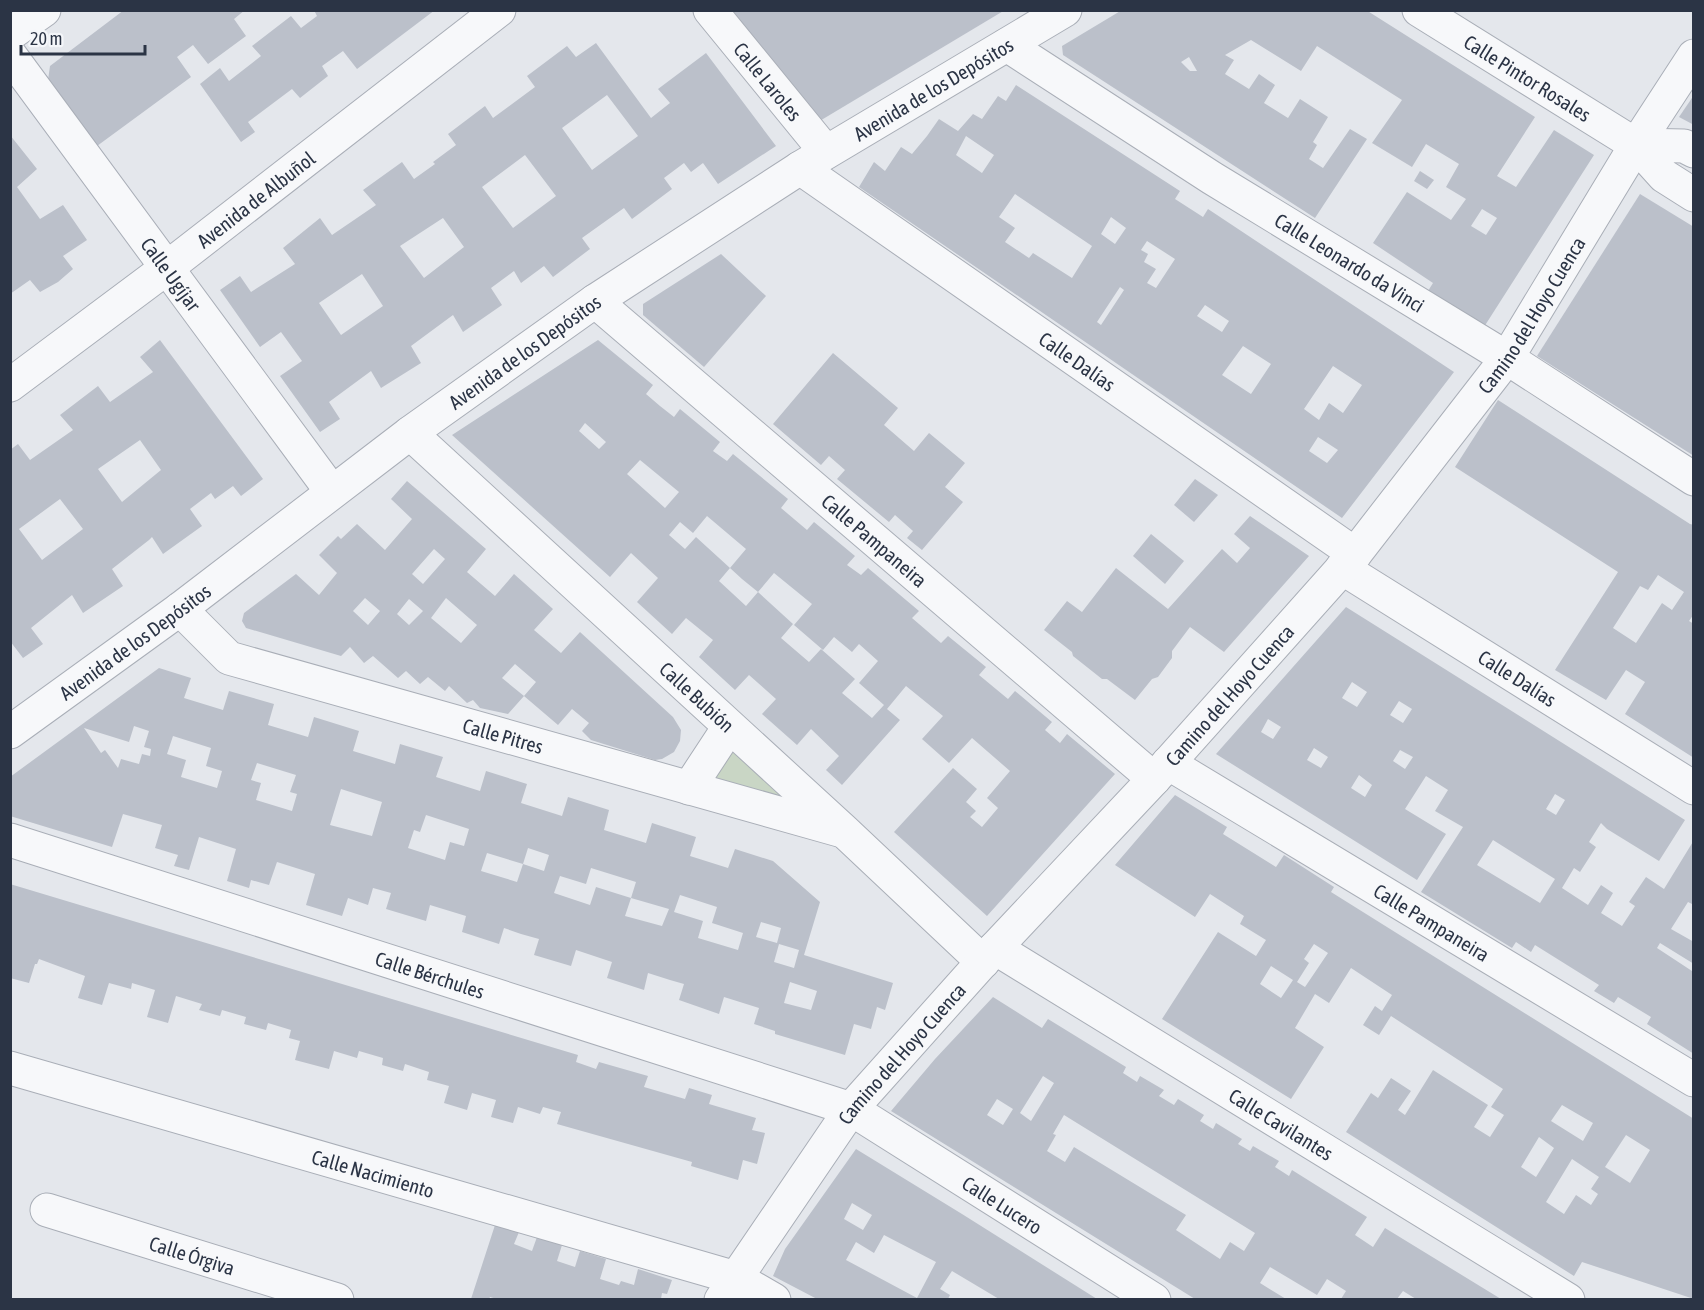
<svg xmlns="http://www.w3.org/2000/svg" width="1704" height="1310" viewBox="0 0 1704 1310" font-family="'Asap Condensed',sans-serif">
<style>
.green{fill:#c9d6c5}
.building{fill:#bbc0ca;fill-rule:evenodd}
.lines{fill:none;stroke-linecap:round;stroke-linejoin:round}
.street-casing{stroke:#a9aeb7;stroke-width:35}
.street{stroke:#f7f8fa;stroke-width:33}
.labels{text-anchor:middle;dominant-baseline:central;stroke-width:5;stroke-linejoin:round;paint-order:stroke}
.street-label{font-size:20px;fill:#2b3445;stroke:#f4f6f9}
</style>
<rect width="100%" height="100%" fill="#e4e7ec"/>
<polygon class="green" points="729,727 844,831 689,788"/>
<g class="building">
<polygon points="124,10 245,10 234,19 246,36 208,64 193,45 177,57 191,77 97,146 48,80 50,66"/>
<polygon points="314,10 435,10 357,69 343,51 322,66 328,76 300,98 292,89 248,122 255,132 241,142 200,84 220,68 229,81 261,56 252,46 291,16 301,28 317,16"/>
<polygon points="721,10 1005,10 808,128"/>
<path d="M1122 10H1366L1535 117 1497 176 1516 187 1554 130 1594 155 1484 327 1428 291 1433 283 1373 243 1407 192 1451 220 1466 199 1446 187 1459 164 1426 144 1412 167 1372 143 1402 100 1317 46 1301 71 1251 40 1225 55 1234 60 1225 74 1249 89 1259 74 1275 85 1264 103 1288 118 1300 99 1328 117 1313 142 1317 145 1309 159 1323 168 1350 129 1367 139 1315 218 1063 55 1062 46ZM1189 57 1197 71H1190L1181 62ZM1482 209 1497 218 1486 235 1471 226Z"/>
<path d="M596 43 651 118 670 103 658 89 706 53 776 146 718 184 703 163 691 172 684 163 664 178 672 189 632 219 624 208 582 238 590 249 553 277 544 266 521 283 514 271 491 288 502 305 463 332 453 315 411 346 421 363 381 388 371 371 367 374 329 402 340 419 320 432 280 376 302 361 281 332 260 347 220 290 240 276 251 292 295 264 283 248 320 218 332 235 376 205 363 190 402 162 414 179 435 164 433 162 456 145 448 134 485 106 493 118 535 87 527 76 567 46 576 57ZM607 95 638 136 592 170 562 128ZM525 155 556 196 513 228 482 187ZM443 218 464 247 424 278 400 246ZM362 274 383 306 341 335 319 303Z"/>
<path d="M1016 85 1180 191 1175 199 1203 217 1208 209 1454 372 1342 518 859 187 874 162 885 171 901 147 912 154 927 136 939 119 958 131 973 114 982 119 998 96 1006 101ZM966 136 994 155 982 173 956 155ZM1015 194 1092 246 1072 278 1033 253 1029 258 1005 242 1015 228 999 217ZM1111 217 1126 228 1115 244 1101 234ZM1147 241 1175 259 1156 288 1147 283 1156 269 1144 262 1148 254 1141 250ZM1120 287 1124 290 1101 325 1097 322ZM1205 305 1229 321 1222 332 1197 316ZM1243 346 1271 364 1251 394 1222 375ZM1333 366 1362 385 1343 413 1329 403 1319 420 1304 409ZM1318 437 1338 450 1327 463 1309 451Z"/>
<polygon points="1694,95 1694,125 1679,117"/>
<polygon points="10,135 37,169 17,187 40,219 63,205 87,240 63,256 73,269 58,282 40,292 30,280 10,294"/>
<polygon points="1420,171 1434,180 1427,189 1414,181"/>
<polygon points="1640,194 1694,227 1694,456 1537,356"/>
<polygon points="721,254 766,296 704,367 643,315 643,304"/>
<path d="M160 340 263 479 241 496 233 486 215 499 211 493 190 509 202 526 163 554 152 537 149 540 112 569 123 586 83 613 72 595 31 628 43 644 23 658 10 641V450L18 444 30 460 73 430 60 415 98 386 110 402 153 372 140 357ZM140 440 161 470 122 502 98 469ZM60 499 83 529 42 560 19 529Z"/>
<path d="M598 340 653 385 646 394 660 406 674 417 680 409 720 442 713 451 727 461 733 454 788 499 781 508 807 530 814 522 855 556 847 565 861 575 868 568 919 611 912 618 926 630 941 643 948 636 986 667 979 675 1008 699 1015 691 1052 722 1045 730 1060 743 1067 734 1115 774 987 916 894 832 953 768 977 789 966 802 976 811 970 817 982 827 998 808 987 798 1010 771 972 738 949 763 922 739 943 716 906 686 887 709 900 720 842 785 826 770 839 756 811 729 797 745 762 714 776 699 749 675 735 690 699 657 713 640 686 618 672 634 637 602 658 578 631 553 610 577 452 435ZM585 423 606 442 599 449 579 431ZM640 460 679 492 665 508 627 474ZM707 516 746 549 730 568 742 579 758 592 774 573 812 604 794 625 823 650 834 637 852 652 859 644 878 661 859 683 884 705 872 718 842 693 855 679 821 649 809 662 781 638 793 624 758 592 746 606 719 581 730 568 696 537 685 549 669 535 680 522 693 533Z"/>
<polygon points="833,353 898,408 884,425 914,451 929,433 965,463 945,487 963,502 922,550 907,538 913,531 895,515 889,522 837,479 845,470 829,456 821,465 773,424"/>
<path d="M1498 400 1690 524 1694 525V614L1689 621 1694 624V758L1625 714 1645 682 1626 670 1606 700 1555 670 1618 572 1455 467ZM1658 575 1684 592 1672 610 1662 603 1636 643 1613 628 1640 586 1648 590Z"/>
<polygon points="1195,479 1218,495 1194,522 1174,505"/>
<path d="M407 481 486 549 467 572 495 596 514 574 553 609 534 630 561 653 580 632 673 717 681 730 680 741 674 752 662 759 655 760 591 740 582 731 589 723 572 709 558 725 524 696 536 682 515 664 502 678 524 696 508 714 480 708 473 700 467 703 449 686 445 691 428 677 420 684 406 671 398 678 373 656 364 663 350 647 341 656 246 628 242 621 244 613 296 574 319 595 337 573 319 555 338 536 341 539 357 524 385 550 412 519 391 499ZM434 549 445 559 423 584 412 574ZM365 598 380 611 368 625 353 611ZM446 598 477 625 461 643 431 618ZM409 599 423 611 409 625 397 614Z"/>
<polygon points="1250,516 1309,556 1224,652 1190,627 1172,651 1172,658 1158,677 1152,679 1135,700 1107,679 1102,679 1073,656 1072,652 1044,630 1067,601 1082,612 1116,568 1168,609 1222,549 1237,563 1250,548 1234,534"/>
<polygon points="1151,534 1184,561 1165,584 1133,556"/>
<path d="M1346 607 1685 820 1659 861 1607 829 1601 823 1589 842 1596 847 1580 872 1574 868 1562 888 1588 905 1601 885 1613 893 1601 913 1622 926 1635 906 1629 902 1646 877 1664 889 1694 840V905L1688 902 1671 929 1694 942V964L1660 943 1657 948 1692 971 1694 968V1054L1647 1024 1651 1017 1618 997 1614 1003 1594 991 1599 985 1535 945 1531 952 1516 942 1512 948 1421 892 1463 827 1435 811 1448 790 1426 776 1405 809 1446 834 1417 880 1216 754ZM1352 682 1367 692 1357 707 1342 698ZM1399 701 1412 709 1403 723 1390 715ZM1268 719 1281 727 1273 739 1261 732ZM1314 748 1328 757 1321 768 1307 760ZM1400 750 1413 757 1405 769 1393 761ZM1359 775 1372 785 1365 797 1351 788ZM1555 794 1565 800 1556 815 1546 809ZM1493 840 1555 879 1540 903 1477 865Z"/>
<path d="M159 668 191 678 184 698 223 710 229 691 274 704 268 725 308 737 314 717 359 731 353 751 395 764 400 744 443 757 436 777 480 791 486 771 527 784 521 803 562 816 568 797 609 810 604 830 646 843 652 823 696 837 690 856 728 868 735 849 773 861 820 902 804 955 893 983 885 1010 877 1007 871 1029 854 1024 845 1055 775 1034V1031L754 1024 759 1008 724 997 719 1014 679 1000 684 984 670 980 648 973 644 990 607 978 612 962 576 950 571 966 534 955 539 939 521 934 504 928 499 944 462 932 466 916 430 905 426 921 386 909 391 893 373 888 368 905 348 898 342 916 306 905 315 874 277 862 269 885 251 880 249 888 227 881 236 849 199 837 189 870 174 866 178 855 155 848 162 825 123 814 112 847 10 816V777ZM134 726 149 731 144 747 151 749 150 756 142 754 139 764 121 759 118 768 105 750 101 753 84 728 129 742ZM173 736 211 748 206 766 222 771 217 788 181 777 186 760 167 754ZM257 763 296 775 290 792 297 794 292 811 256 800 261 783 251 780ZM341 789 382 802 372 836 330 825ZM426 815 469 829 464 846 450 842 445 860 408 848 414 830 420 832ZM528 848 549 855 544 871 523 864ZM487 853 523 864 517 882 481 871ZM591 868 636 882 631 898 669 909 662 926 625 916 631 898 615 893 596 887 590 905 554 893 560 876 586 884ZM680 895 717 907 712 923 743 933 738 950 698 938 703 921 674 912ZM761 922 781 928 777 943 756 937ZM779 944 799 950 794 968 774 962ZM790 982 817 991 811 1010 784 1003Z"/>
<path d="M1175 795 1227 827 1223 834 1276 867 1284 855 1334 887 1331 892 1694 1119V1299L1582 1262 1574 1276 1346 1132 1371 1093 1378 1098 1391 1078 1411 1091 1398 1110 1405 1115 1433 1070 1488 1105 1474 1127 1490 1137 1504 1115 1491 1107 1503 1089 1391 1016 1379 1035 1363 1025 1375 1006 1382 1011 1392 995 1351 968 1329 1003 1315 994 1295 1028 1324 1047 1291 1099 1162 1019 1218 932 1256 956 1266 940 1240 924 1244 916 1210 894 1195 917 1115 865ZM1314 944 1328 953 1305 987 1297 982 1309 963 1304 959ZM1271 966 1293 980 1281 998 1260 984ZM1562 1105 1593 1123 1583 1141 1551 1121ZM1626 1135 1650 1150 1630 1183 1605 1167ZM1539 1137 1554 1148 1536 1177 1521 1167ZM1572 1159 1599 1177 1591 1189 1598 1194 1591 1205 1576 1195 1564 1214 1546 1202Z"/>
<polygon points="10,884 578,1055 576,1062 596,1069 599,1062 648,1076 644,1087 685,1099 689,1088 712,1095 709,1104 756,1118 752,1130 765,1133 757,1164 743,1160 738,1180 691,1166 692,1162 557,1124 561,1112 543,1107 540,1114 518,1107 513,1123 491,1117 496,1100 472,1093 467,1110 444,1103 449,1086 427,1080 429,1072 405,1064 403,1071 382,1065 383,1058 359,1051 357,1058 334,1051 329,1069 295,1060 300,1041 289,1038 291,1030 268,1023 266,1030 244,1024 246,1017 222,1010 220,1016 199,1010 202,1004 176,996 168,1023 147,1017 155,990 132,983 131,989 109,983 102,1005 78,998 85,976 39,959 37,964 35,964 29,983 10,978"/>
<path d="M993 997 1042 1028 1048 1019 1126 1067 1123 1073 1137 1082 1140 1076 1164 1090 1159 1096 1174 1105 1178 1099 1204 1115 1200 1121 1213 1129 1216 1123 1242 1139 1238 1144 1250 1151 1253 1146 1279 1161 1275 1167 1289 1176 1292 1170 1367 1217 1355 1235 1373 1247 1385 1228 1501 1299H1416L1403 1291 1397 1299H1341L1346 1291 1327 1279 1317 1295 1270 1267 1260 1283 1286 1299H1195L891 1111 935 1059ZM1043 1076 1054 1083 1031 1121 1020 1113ZM997 1099 1013 1109 1003 1125 987 1115ZM1064 1115 1255 1233 1244 1251 1230 1242 1220 1259 1176 1230 1186 1215 1148 1192 1074 1147 1065 1162 1047 1151 1056 1135 1053 1134Z"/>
<path d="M856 1149 962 1214 1097 1299H999L952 1271 940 1289 950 1295 948 1299H817L773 1276 785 1249ZM852 1203 872 1215 863 1230 844 1219ZM884 1235 936 1262 917 1298 846 1260 856 1242 874 1253Z"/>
<polygon points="495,1225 519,1232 514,1244 532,1251 537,1237 562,1245 557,1261 575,1267 580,1251 606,1259 600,1279 619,1285 621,1281 634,1285 638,1269 672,1280 667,1294 662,1293 661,1299 497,1299 490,1297 489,1299 471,1299"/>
</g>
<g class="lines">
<defs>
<g id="street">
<path id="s1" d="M710 10 826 152"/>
<path id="s2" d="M1419 10 1636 145 1664 176 1694 195"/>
<polyline points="10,34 44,10"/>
<path id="s3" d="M1007 45 1212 178 1507 358 1694 479"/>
<path id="s4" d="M10 55 332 492"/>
<polyline points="1636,145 1684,146 1694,151"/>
<path id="s5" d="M800 168 1355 554"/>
<path id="s6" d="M595 301 1154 779"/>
<path id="s7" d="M10 385 168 267 499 10"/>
<path id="s8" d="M410 433 844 831 983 962"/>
<path id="s9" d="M1342 568 1694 788"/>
<path id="s10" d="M180 609 229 658 839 830"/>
<path id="s11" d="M10 732 180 609 410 433 595 301 800 168 1065 10"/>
<path id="s12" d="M1168 763 1694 1080"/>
<polyline points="689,788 729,727"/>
<path id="s13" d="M10 840 851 1109 1154 1300"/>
<path id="s14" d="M995 948 1568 1300"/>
<path id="s15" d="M10 1068 736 1278 774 1300"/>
<path id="s16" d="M47 1210 337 1300"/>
<path id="s17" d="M721 1300 851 1109 995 948 1154 779 1355 554 1507 358 1636 145 1694 56"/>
</g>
</defs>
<use href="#street" class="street-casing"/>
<use href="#street" class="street"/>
</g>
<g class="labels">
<g class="street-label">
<text stroke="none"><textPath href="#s2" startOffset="128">Calle Pintor Rosales</textPath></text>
<text stroke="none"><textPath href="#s1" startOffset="92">Calle Laroles</textPath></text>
<text stroke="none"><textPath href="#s11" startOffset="1126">Avenida de los Depósitos</textPath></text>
<text stroke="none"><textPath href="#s7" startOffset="308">Avenida de Albuñol</textPath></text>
<text stroke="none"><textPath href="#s3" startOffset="406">Calle Leonardo da Vinci</textPath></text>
<text stroke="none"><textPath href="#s4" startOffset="272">Calle Ugíjar</textPath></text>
<text stroke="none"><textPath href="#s17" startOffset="1278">Camino del Hoyo Cuenca</textPath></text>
<text stroke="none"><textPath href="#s11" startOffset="640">Avenida de los Depósitos</textPath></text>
<text stroke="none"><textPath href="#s5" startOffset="338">Calle Dalías</textPath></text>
<text stroke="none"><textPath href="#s6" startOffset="368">Calle Pampaneira</textPath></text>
<text stroke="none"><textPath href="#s11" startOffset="154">Avenida de los Depósitos</textPath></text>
<text stroke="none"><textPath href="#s9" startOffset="207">Calle Dalías</textPath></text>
<text stroke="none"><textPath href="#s17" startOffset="792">Camino del Hoyo Cuenca</textPath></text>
<text stroke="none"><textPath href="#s8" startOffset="390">Calle Bubión</textPath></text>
<text stroke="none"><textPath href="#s10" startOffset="354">Calle Pitres</textPath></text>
<text stroke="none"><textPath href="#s12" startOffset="308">Calle Pampaneira</textPath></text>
<text stroke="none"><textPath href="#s13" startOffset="441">Calle Bérchules</textPath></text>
<text stroke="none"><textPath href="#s17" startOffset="306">Camino del Hoyo Cuenca</textPath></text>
<text stroke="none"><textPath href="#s14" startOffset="336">Calle Cavilantes</textPath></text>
<text stroke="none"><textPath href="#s15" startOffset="378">Calle Nacimiento</textPath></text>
<text stroke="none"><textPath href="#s13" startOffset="1062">Calle Lucero</textPath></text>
<text stroke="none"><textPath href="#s16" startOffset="152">Calle Órgiva</textPath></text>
</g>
</g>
<rect width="1704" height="1310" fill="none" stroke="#2b3445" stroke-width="24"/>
<path d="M21 45v9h124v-9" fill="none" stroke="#2b3445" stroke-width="3"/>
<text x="30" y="45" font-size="18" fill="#2b3445" stroke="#f4f6f9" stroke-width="4.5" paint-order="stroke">20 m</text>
</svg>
